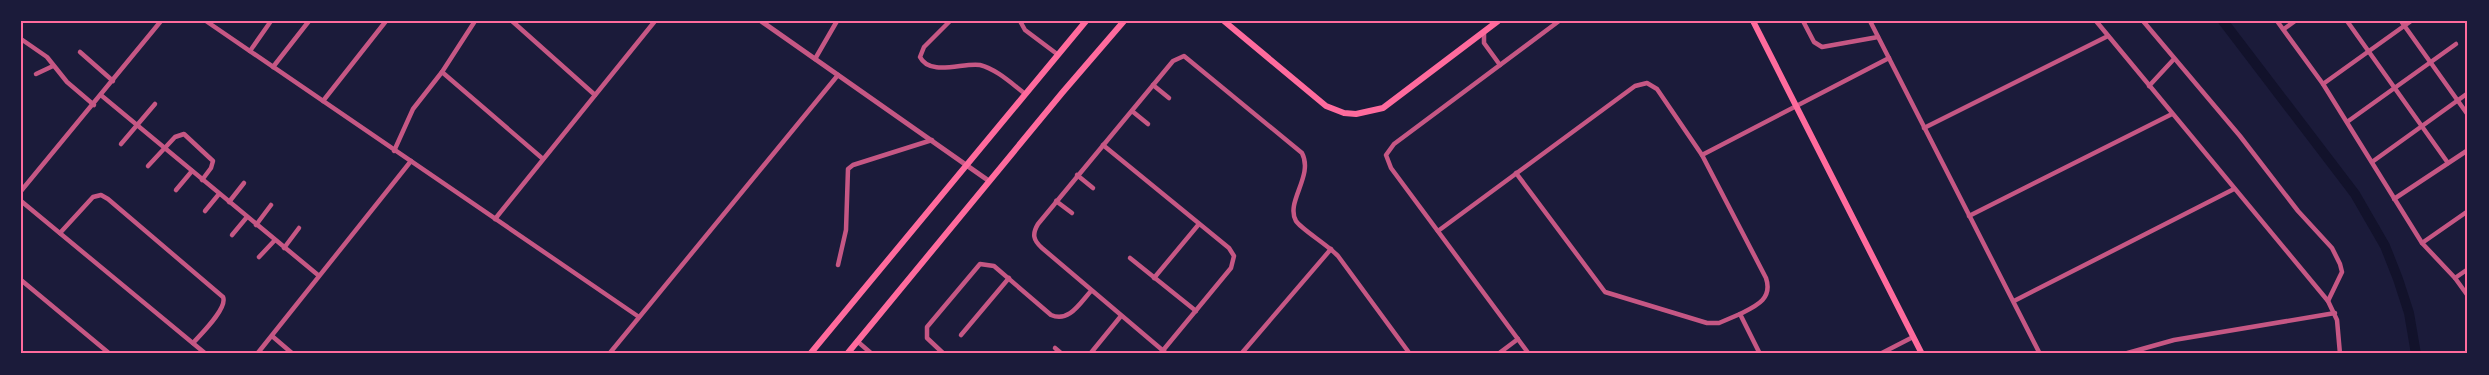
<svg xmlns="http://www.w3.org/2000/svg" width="2489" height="375" viewBox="0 0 2489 375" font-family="Commissioner,sans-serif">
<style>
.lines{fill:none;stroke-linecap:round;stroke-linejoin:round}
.canal{stroke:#12122b;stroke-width:10}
.minor{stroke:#c65784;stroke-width:4.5}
.tertiary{stroke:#c65784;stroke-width:5}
.secondary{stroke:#ff6b9d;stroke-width:6}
.neatline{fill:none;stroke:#ff6b9d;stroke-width:2}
</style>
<rect width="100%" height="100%" fill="#1b1b3a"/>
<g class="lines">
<polyline class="canal" points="2223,21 2355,194 2385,246 2398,279 2409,313 2416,354"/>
<g class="minor">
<polyline points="206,21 639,317"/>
<polyline points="512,21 595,95"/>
<path d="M950 21 924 47 920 57C930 77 964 62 980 65 996 69 1011 83 1024 93"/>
<polyline points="1020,21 1025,30 1057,54"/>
<polyline points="1803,21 1814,42 1822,47 1878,37"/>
<polyline points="1870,21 2040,354"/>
<polyline points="2096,21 2328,301 2337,320 2340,354"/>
<polyline points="2143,21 2240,136 2298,211 2332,248 2340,264 2342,272 2328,301"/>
<polyline points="2277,21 2323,84 2422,243 2455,278 2468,296"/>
<polyline points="2347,21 2448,163"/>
<polyline points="2401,21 2468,115"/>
<polyline points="2284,29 2295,21"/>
<polyline points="1484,32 1484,43 1500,65"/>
<polyline points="21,39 47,57 67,82 94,105"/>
<polyline points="250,51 271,21"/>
<polyline points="80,52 113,81"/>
<polyline points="815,59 837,21"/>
<polyline points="273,67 309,21"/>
<polyline points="442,72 543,159"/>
<polyline points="36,74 53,66"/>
<polyline points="2323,84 2411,21"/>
<polyline points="1153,85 1169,98"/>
<polyline points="2149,86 2174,59"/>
<polyline points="102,96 318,275"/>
<polyline points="323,101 386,21"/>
<polyline points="1132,111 1148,124"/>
<polyline points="2347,122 2456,44"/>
<polyline points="1924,128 2108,36"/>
<polyline points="121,144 155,104"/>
<polyline points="1103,145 1229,248 1234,256 1231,268 1160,354"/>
<polyline points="394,151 413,109 442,72 475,21"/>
<polyline points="1702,155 1889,58"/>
<polyline points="2372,162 2468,93"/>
<polyline points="148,166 175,137 184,134 213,161 211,168 202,180"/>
<polyline points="1516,173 1605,292 1707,323 1719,323 1740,314"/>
<polyline points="1077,175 1093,188"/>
<polyline points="176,190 192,171"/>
<polyline points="21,191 161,21"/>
<polyline points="2394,199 2468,150"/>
<polyline points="21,201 206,354"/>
<polyline points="1056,201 1072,213"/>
<polyline points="229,202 244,183"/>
<polyline points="205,211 219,194"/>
<polyline points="1969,216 2172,114"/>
<polyline points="495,219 655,21"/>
<polyline points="256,225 271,205"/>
<path d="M1438 231 1635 86 1647 83 1657 89 1702 155 1766 278C1773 299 1756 306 1740 314L1760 354"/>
<path d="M60 233 93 197 101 195 108 199 223 297C228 308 201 334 193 343"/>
<polyline points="232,235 247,217"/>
<polyline points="2422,243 2468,211"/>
<polyline points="284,248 299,228"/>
<polyline points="259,257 275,240"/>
<polyline points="1130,258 1196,311"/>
<polyline points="838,265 846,230 848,169 853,165 932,140"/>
<polyline points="1154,278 1199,224"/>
<polyline points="2455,278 2468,269"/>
<polyline points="21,280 110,354"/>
<polyline points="2014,301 2234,189"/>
<polyline points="961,335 1009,278"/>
<polyline points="272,336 293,354"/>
<polyline points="857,341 872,354"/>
<polyline points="1055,348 1062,354"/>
<polyline points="257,354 411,161"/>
<polyline points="609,354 838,75"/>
<path d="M944 354 927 338V327L980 264 994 266 1051 315C1069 323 1080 303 1091 291"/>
<polyline points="1090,354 1121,316"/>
<path d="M1167 354 1042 248C1033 240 1032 234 1038 224L1173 61 1184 56 1302 153C1314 176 1285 202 1296 221 1301 229 1328 245 1338 256L1410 354"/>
<polyline points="1241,354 1331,249"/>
<polyline points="1498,354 1518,339"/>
<polyline points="1529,354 1391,168 1386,155 1394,144 1559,21"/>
<polyline points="1880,354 1913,337"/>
<polyline points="2124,354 2174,340 2335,313"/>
</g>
<polyline class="tertiary" points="761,21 989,181"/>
<g class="secondary">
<polyline points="1224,21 1326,106 1344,113 1356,114 1383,108 1498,21"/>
<polyline points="1753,21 1922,354"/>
<polyline points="810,354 1086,21"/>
<polyline points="847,354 1062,93 1124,21"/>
</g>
</g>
<rect width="2489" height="375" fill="none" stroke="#1b1b3a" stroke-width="45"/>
<rect x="22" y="22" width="2444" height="330" class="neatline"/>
</svg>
